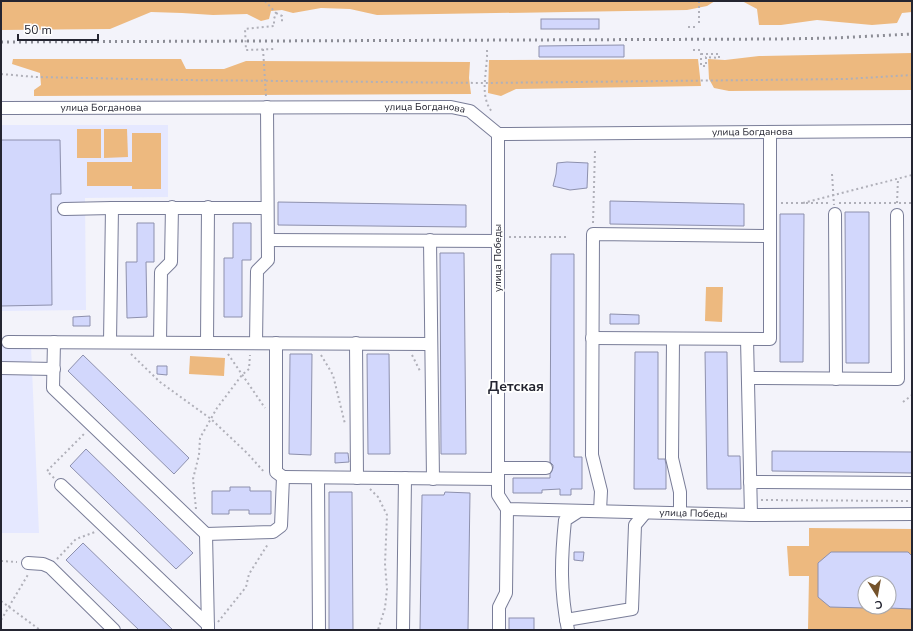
<svg xmlns="http://www.w3.org/2000/svg" width="913" height="631" viewBox="0 0 913 631" font-family="'Nunito Sans',sans-serif">
<style>
.built{fill:#e5e8ff}
.green{fill:#edb97f;fill-rule:evenodd}
.building{fill:#d2d7fc;stroke:#8d90ad}
.lines{fill:none;stroke-linecap:round;stroke-linejoin:round}
.minor-casing{stroke:#797d98;stroke-width:14}
.path{stroke:#b0b0b9;stroke-width:2;stroke-dasharray:2 3;stroke-linecap:butt}
.minor{stroke:#fff;stroke-width:12}
.rail{stroke:#8c8d96;stroke-width:3;stroke-dasharray:2 4;stroke-linecap:butt}
.labels{text-anchor:middle;dominant-baseline:central;stroke-width:3.5;stroke-linejoin:round;paint-order:stroke}
.street-label{font-size:10px;fill:#242531;stroke:#fff}
.district-label{font-size:14px;font-weight:bold;fill:#242531;stroke:#fff}
</style>
<rect width="100%" height="100%" fill="#f3f3fa"/>
<g class="built">
<polygon points="1,125 168,125 168,197 85,198 86,310 1,311"/>
<polygon points="1,345 31,346 39,533 1,533"/>
</g>
<g class="green">
<polygon points="1,1 715,1 707,6 687,10 377,15 350,9 321,8 293,13 282,10 271,11 269,19 261,21 247,14 213,15 182,13 151,12 110,29 1,30"/>
<polygon points="742,1 912,1 912,12 902,13 897,23 872,25 817,20 781,25 759,25 757,9"/>
<polygon points="912,53 912,90 729,91 714,88 709,79 708,59 725,60 759,56"/>
<polygon points="13,59 181,59 186,69 224,69 246,61 470,62 469,78 471,94 34,96 34,90 41,85 40,73 12,64"/>
<polygon points="698,59 701,86 516,89 501,96 488,93 489,60"/>
<rect x="77" y="129" width="24" height="29"/>
<polygon points="104,129 127,129 128,157 104,158"/>
<polygon points="132,133 161,133 161,189 132,189 132,186 87,186 87,162 132,162"/>
<polygon points="706,287 723,287 722,322 705,321"/>
<polygon points="190,356 225,358 224,376 189,374"/>
<path d="M809 528 912 529V629H808L809 576H789L787 546H809ZM865 583H889V607H865Z"/>
</g>
<g class="building">
<rect x="541" y="19" width="58" height="10"/>
<polygon points="624,45 624,57 539,57 539,46"/>
<polygon points="1,140 60,140 61,194 51,194 52,305 1,306"/>
<polygon points="567,162 588,163 587,188 570,190 553,186 556,174 557,163"/>
<polygon points="610,201 744,204 744,226 610,224"/>
<polygon points="278,202 466,205 466,227 278,225"/>
<polygon points="845,212 869,212 869,363 846,363"/>
<polygon points="780,214 804,214 803,362 780,362"/>
<polygon points="137,223 154,223 154,262 146,262 147,317 127,318 126,262 137,262"/>
<polygon points="233,223 251,223 251,260 242,260 242,317 224,317 224,258 233,258"/>
<polygon points="440,253 464,253 466,454 441,454"/>
<polygon points="551,254 574,254 574,457 582,457 582,489 571,489 571,495 560,495 560,489 542,490 542,493 513,493 513,478 550,478 550,474 553,468 553,465 550,462"/>
<polygon points="610,314 639,315 639,324 610,324"/>
<polygon points="90,316 90,326 73,326 73,317"/>
<polygon points="635,352 658,352 658,459 665,459 666,465 666,489 634,489"/>
<polygon points="705,352 727,352 728,456 740,456 741,489 707,489"/>
<polygon points="290,354 312,354 311,455 289,454"/>
<polygon points="367,354 389,354 390,454 368,454"/>
<polygon points="83,355 189,458 174,474 68,371"/>
<polygon points="157,366 167,366 167,375 157,374"/>
<polygon points="86,449 193,553 176,569 70,466"/>
<polygon points="772,451 912,452 912,473 772,471"/>
<polygon points="335,453 348,453 349,462 335,463"/>
<polygon points="230,487 250,487 250,491 271,491 271,514 249,514 249,510 229,510 229,514 212,514 212,491 230,491"/>
<polygon points="329,492 352,492 353,630 329,630"/>
<polygon points="445,492 470,493 468,630 420,630 422,495 444,495"/>
<polygon points="83,543 173,630 139,630 66,560"/>
<polygon points="574,552 584,552 583,561 574,560"/>
<polygon points="831,552 908,552 912,556 912,609 889,608 889,583 865,583 865,608 830,607 818,597 818,563"/>
<rect x="509" y="618" width="25" height="12"/>
</g>
<g class="lines">
<defs>
<g id="minor">
<path id="s1" d="M1 108 451 107 470 111 498 134 912 131"/>
<path id="s2" d="M498 134V495L507 509 751 515 912 514"/>
<polyline points="64,209 112,208"/>
<polyline points="835,214 836,379"/>
<polyline points="268,240 498,241"/>
<polyline points="430,240 433,479"/>
<polyline points="592,338 770,339 770,132"/>
<polyline points="673,339 672,458 680,492 680,513"/>
<polyline points="747,339 751,515"/>
<polyline points="8,342 431,344"/>
<polyline points="54,342 53,388 206,534 273,532 281,526 283,477"/>
<polyline points="110,342 112,208 267,208"/>
<polyline points="160,342 161,272 171,262 172,207"/>
<polyline points="207,343 208,207"/>
<polyline points="256,343 257,271 268,260 267,107"/>
<polyline points="276,343 276,472 283,477"/>
<polyline points="356,343 357,478"/>
<polyline points="1,368 54,369"/>
<polyline points="748,378 898,379 897,215"/>
<polyline points="498,468 546,468"/>
<polyline points="283,477 498,479"/>
<polyline points="318,478 319,630"/>
<polyline points="750,482 912,483"/>
<polyline points="61,485 208,625"/>
<polyline points="600,511 601,491 592,455 593,234 770,236"/>
<polyline points="206,534 208,629"/>
<polyline points="28,563 43,564 50,567 114,630"/>
<polyline points="566,620 632,609 635,525 645,513"/>
<polyline points="403,630 405,478"/>
<polyline points="499,630 499,607 506,593 507,509"/>
<path d="M568 630C560 590 561 560 565 520L579 511"/>
</g>
</defs>
<use href="#minor" class="minor-casing"/>
<g class="path">
<polyline points="265,1 276,13 274,19 274,26 245,29 246,50 274,49"/>
<polyline points="699,1 699,24"/>
<polyline points="276,13 282,16 282,24"/>
<polyline points="688,27 695,27"/>
<polyline points="263,49 266,96"/>
<path d="M487 50C488 71 478 96 493 113"/>
<polyline points="693,50 701,50"/>
<polygon points="701,54 719,54 719,58 706,57 706,66 701,66"/>
<polyline points="1,74 36,77 183,80 485,83 846,79 912,75"/>
<polyline points="832,174 834,205"/>
<polyline points="781,203 830,203"/>
<polyline points="803,203 912,175"/>
<polyline points="839,203 912,203"/>
<polyline points="897,203 898,179"/>
<polyline points="593,223 595,150"/>
<polyline points="509,237 569,237"/>
<polyline points="131,354 160,382 211,419 248,454 265,473"/>
<polyline points="228,354 265,408"/>
<polyline points="321,355 333,375 345,424"/>
<polyline points="412,355 420,371"/>
<polyline points="903,402 912,395"/>
<polyline points="54,478 47,471 85,433"/>
<polyline points="370,489 378,497 387,515 385,564 387,589 385,608 378,630"/>
<polyline points="761,500 912,501"/>
<polyline points="196,509 193,479 199,455 200,438 217,408 242,375 249,369 250,355"/>
<polyline points="57,559 76,539 95,532"/>
<polyline points="1,561 17,562"/>
<polyline points="1,601 40,630"/>
<polyline points="1,620 29,573"/>
<polyline points="218,622 246,587 249,574 268,544"/>
</g>
<use href="#minor" class="minor"/>
<polyline class="rail" points="1,42 780,39 834,38 912,34"/>
</g>
<g class="labels">
<g class="street-label">
<text stroke="none"><textPath href="#s1" startOffset="100">улица Богданова</textPath></text>
<text stroke="none"><textPath href="#s1" startOffset="424">улица Богданова</textPath></text>
<text stroke="none"><textPath href="#s1" startOffset="760">улица Богданова</textPath></text>
<text transform="translate(498 258) rotate(-90)">улица Победы</text>
<text stroke="none"><textPath href="#s2" startOffset="564">улица Победы</textPath></text>
</g>
<g class="district-label">
<text x="516" y="386">Детская</text>
</g>
</g>
<rect width="913" height="631" fill="none" stroke="#242531" stroke-width="4"/>
<g transform="translate(877 595) rotate(169)"><circle r="19" fill="#ffffff" stroke="#a7a8ad"/>
<path d="M0-3L7 15L0 10L-7 15Z" fill="#74522a"/>
<text y="-6" font-size="11" font-weight="bold" text-anchor="middle" fill="#242531">С</text>
</g>
<path d="M18 34v6h80v-6" fill="none" stroke="#242531" stroke-width="2"/>
<text x="24" y="34" font-size="12" fill="#242531" stroke="#ffffff" stroke-width="3" paint-order="stroke">50 m</text>
</svg>
